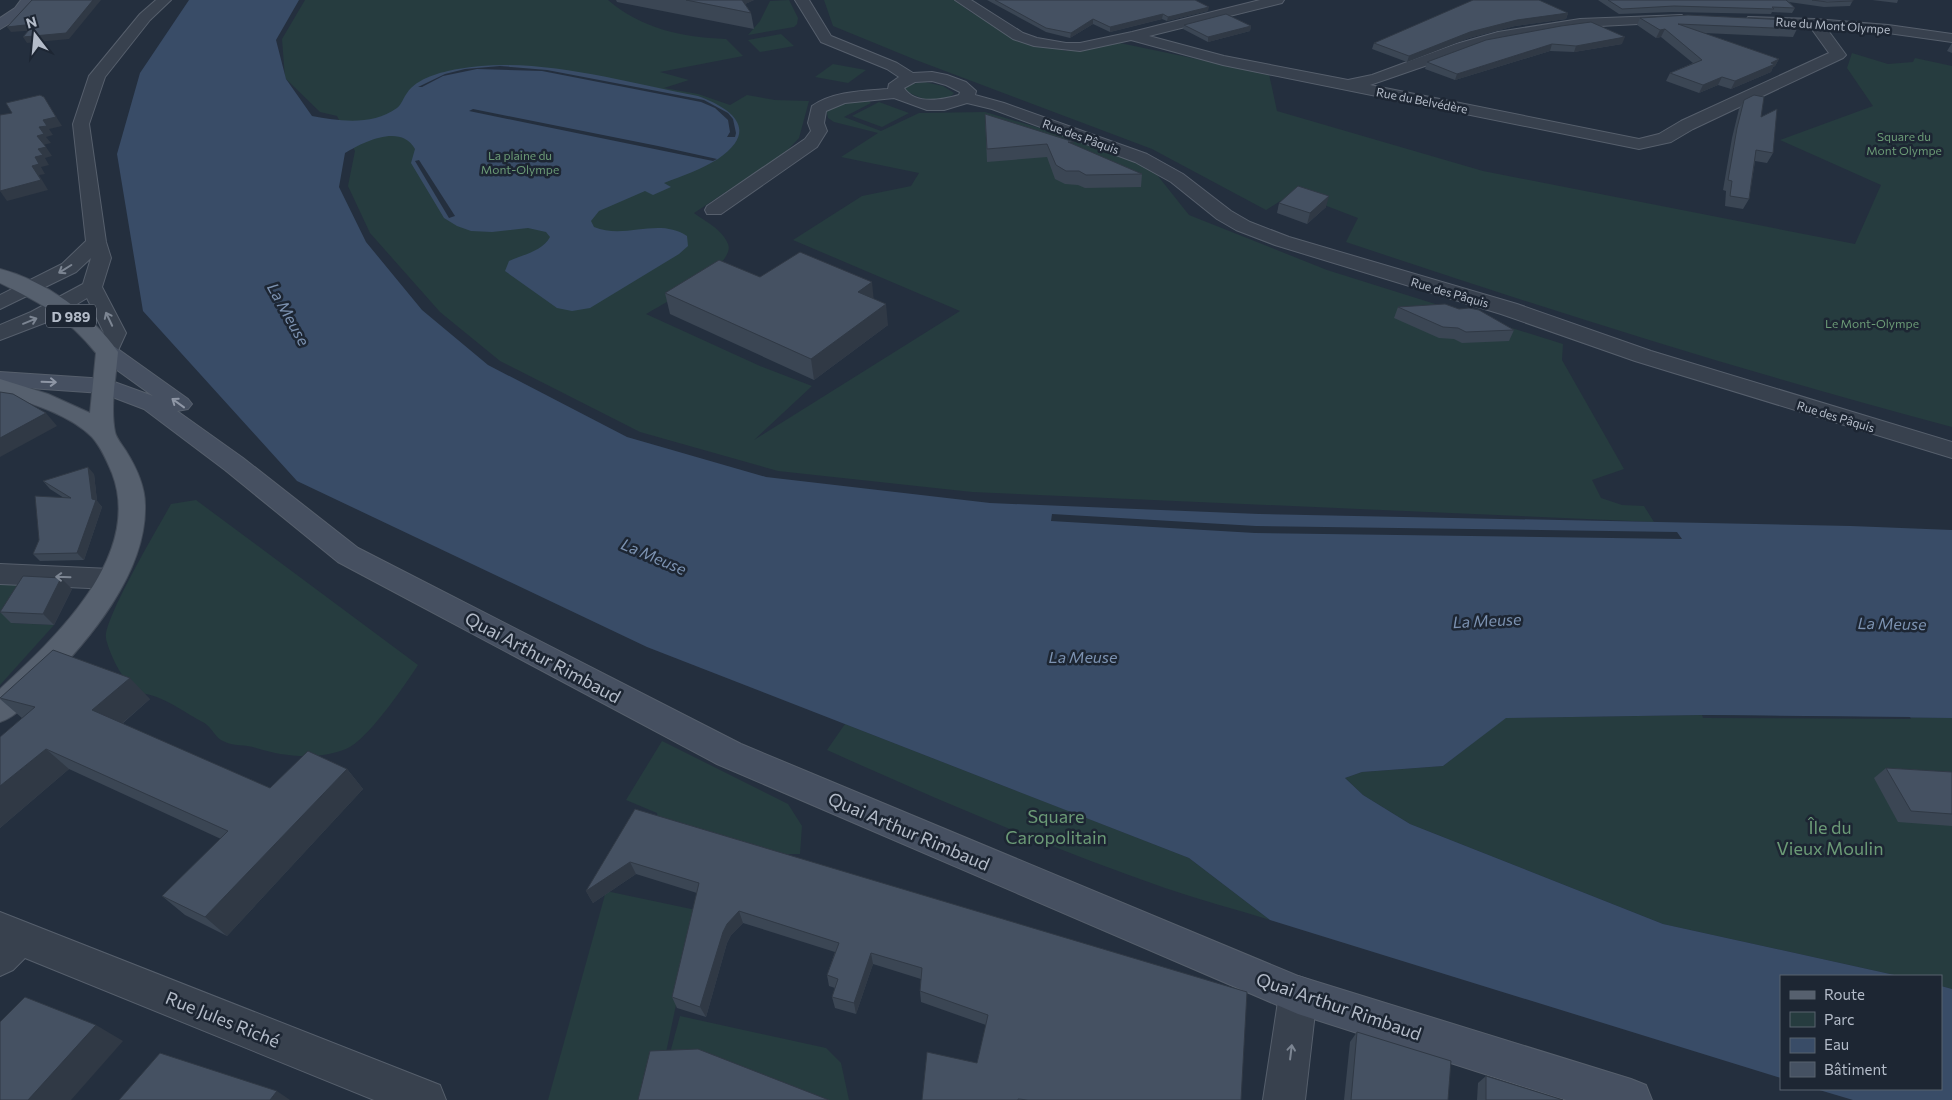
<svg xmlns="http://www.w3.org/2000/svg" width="1952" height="1100" viewBox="0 0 1952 1100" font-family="Commissioner,sans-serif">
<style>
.green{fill:#263c3f}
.water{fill:#394c67}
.pier{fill:#242f3e}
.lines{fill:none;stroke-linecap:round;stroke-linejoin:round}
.minor-casing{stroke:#565f6c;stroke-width:2}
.tertiary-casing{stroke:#565f6c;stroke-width:2}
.secondary-casing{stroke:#565f6c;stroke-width:2}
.primary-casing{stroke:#414a57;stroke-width:2}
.minor{fill:#38414e;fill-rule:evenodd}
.tertiary{fill:#38414e;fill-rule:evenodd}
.secondary{fill:#465061;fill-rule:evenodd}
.primary{fill:#56606e;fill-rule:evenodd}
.wall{fill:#3b4654}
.shaded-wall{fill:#303945}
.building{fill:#455162;stroke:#303945}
.oneway{stroke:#7c8592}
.oneway2{stroke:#8e96a5}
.labels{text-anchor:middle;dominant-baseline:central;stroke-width:5;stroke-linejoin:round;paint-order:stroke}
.far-street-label{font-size:12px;fill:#b4bcc9;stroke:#1d2633}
.far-park-label{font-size:12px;fill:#6b9a76;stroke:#1d2633}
.shield{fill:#1d2633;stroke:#878f9c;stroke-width:1}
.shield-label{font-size:14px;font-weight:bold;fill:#b4bcc9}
.water-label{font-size:16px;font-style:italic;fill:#7c92b1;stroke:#1d2633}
.near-street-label{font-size:18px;fill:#b4bcc9;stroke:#1d2633}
.near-park-label{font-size:18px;fill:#6b9a76;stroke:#1d2633}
</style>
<rect width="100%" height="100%" fill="#242f3e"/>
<g class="green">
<path d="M305 0H608C642 29 682 37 726 39L743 56 660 72 689 80 664 88 698 94 730 105 747 95 775 100 809 101 799 138 785 153 694 213C706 222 722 229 728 244 737 265 663 304 646 314L760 366 812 386 754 440 960 311 793 240 862 196 911 186 919 173 841 157 878 133 834 122 828 118 826 107 834 103 867 99 871 103 844 117 881 131 919 113 985 112 1094 144 1154 171 1189 215 1327 270 1563 344 1562 360 1624 469 1592 480 1601 498 1622 505 1644 506 1654 522 972 492 778 471 640 432 500 361 440 312 370 233 348 186 355 151 337 116 320 112 285 78 282 39Z"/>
<polygon points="789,0 798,18 797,24 794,27 748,35 760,21 770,1"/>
<path d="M824 0H954L972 13 1065 51 1115 42 1269 74 1277 111 1483 171 1855 244 1881 185 1780 140 1873 106 1847 68 1852 53 1888 64 1913 62 1915 58 1952 66V427C1748 373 1546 309 1346 242L1358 218 1293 193 1266 210 1152 149 916 60 833 26Z"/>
<polygon points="781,34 794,46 760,52 748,40"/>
<polygon points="833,64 866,70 848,83 815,77"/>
<path d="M925 82 943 86 954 93C943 107 917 99 904 89L909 84Z"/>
<polygon points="879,102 909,113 882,127 852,116"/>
<path d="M196 500 418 665C405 685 367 741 346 749 317 760 285 757 256 748 245 744 233 747 223 741 216 738 213 730 207 725 204 722 200 721 197 719 175 706 158 693 131 692 128 679 126 682 121 673 116 666 107 646 106 638 103 620 159 526 171 504Z"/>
<polygon points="0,582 36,584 11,623 54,625 0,685"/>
<polygon points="1702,715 1952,718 1952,989 1941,986 1941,976 1899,976 1663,924 1410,824 1363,795 1345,778 1362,772 1443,766 1505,718"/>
<path d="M845 724 1189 858 1270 920C1235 909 1200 900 1165 888 1050 848 938 800 827 750Z"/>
<polygon points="662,741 788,804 802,826 800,854 772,854 658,820 657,813 626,800"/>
<polygon points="606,891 696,910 656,1100 548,1100"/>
<polygon points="680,1016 826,1048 841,1063 849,1100 801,1100 666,1068"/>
</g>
<g class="water">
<path d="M189 0H299L276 40 286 79 312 116C339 121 372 126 397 108 402 104 403 98 407 93 417 78 441 72 458 69 535 55 622 82 698 96 733 109 760 130 718 159 702 169 682 176 664 183L671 187 653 195 645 191 599 211 591 221 594 227C625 240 658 217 687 236L688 246 679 254 590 308 572 311 557 308 505 271 509 261C522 255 543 251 550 237L546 232 528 228 492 232 471 231 457 226 444 218 411 163 415 149C401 123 363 142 345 153L339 187 366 242 422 310 488 365 627 437 766 477 990 503 1259 514 1851 526 1952 530V718L1702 715 1506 718 1443 766 1362 772 1345 778 1363 795 1410 824 1663 924 1899 976H1781V1078L1270 920 1189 858 647 647 297 481 143 311 117 154 140 73Z"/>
<polygon points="1941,986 1952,989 1952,1100 1853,1100 1816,1089 1941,1089"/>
</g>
<g class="pier">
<polygon points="500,66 547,70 704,100 728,113 733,119 736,133 735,137 727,137 730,132 728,120 715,108 701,102 542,71 477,69 443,76 422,87 418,87 445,74 465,69"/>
<polygon points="473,109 658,146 717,159 713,161 469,111"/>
<polygon points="419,160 455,216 449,218 415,161"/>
<polygon points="1052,514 1256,526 1677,532 1682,539 1255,533 1051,521"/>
<polygon points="1702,715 1910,717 1911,719 1703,718"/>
</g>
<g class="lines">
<defs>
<g id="minor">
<path d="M795 0H809L831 36 897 63 913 73 932 72 947 75 966 82 976 91 975 95 1004 103 1147 154 1183 174 1231 211 1250 222 1289 237 1517 304 1651 351 1952 442V458L1635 361 1501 314 1275 245 1236 230 1217 219 1171 182 1135 162 992 109 967 103 944 110H927L894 98 845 103 826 111 824 123 827 131 817 147 721 214H707L705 210 707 206 805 139 811 131 808 123 812 106C834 91 863 91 888 89L889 84 899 77 887 69 821 42ZM932 81 946 85 960 92 959 95C942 100 915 105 904 88L915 82Z"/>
<polygon points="955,0 971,0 1023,33 1037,38 1066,43 1080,43 1132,32 1260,0 1284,0 1282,3 1149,36 1224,56 1348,80 1372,75 1456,44 1498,32 1580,19 1682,15 1684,18 1677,22 1580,27 1500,40 1370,85 1639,139 1659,134 1681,121 1829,53 1811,28 1753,24 1748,23 1746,20 1748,17 1815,19 1888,25 1952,34 1952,42 1888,33 1827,29 1846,55 1843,58 1693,129 1671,142 1639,149 1223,65 1131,40 1080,51 1034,46 1013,39"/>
<polygon points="0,564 111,569 121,572 125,579 121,586 111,589 0,584"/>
<polygon points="0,912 440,1085 446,1100 374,1100 25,958 13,970 0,976"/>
<polygon points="1298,976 1312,981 1317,995 1305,1100 1263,1100 1279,995 1284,981"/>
</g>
<polygon id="tertiary" points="156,0 171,0 150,20 105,77 89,124 106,242 111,258 102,287 126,333 115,357 107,359 99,357 96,352 104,333 87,298 47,322 0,340 0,325 31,312 83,284 91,258 76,272 0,309 0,295 62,264 86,241 73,124 89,76 140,14"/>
<g id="secondary">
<polygon points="21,0 35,0 25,14 0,29 0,18 15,8"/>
<polygon points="107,345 115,347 188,399 192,404 188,409 177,411 243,458 358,548 741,744 1298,976 1631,1079 1646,1085 1652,1100 1566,1100 1298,1014 717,764 338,562 225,470 144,409 102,393 0,386 0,372 106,379 153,396 99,357 96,352 99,347"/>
</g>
<path id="primary" d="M0 269C44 280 93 315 118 352 116 377 110 407 115 432 116 438 123 446 126 451 136 467 145 486 145 505 147 574 87 643 41 689 28 702 17 716 0 722V689C54 639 144 556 112 473 107 461 101 447 92 437 69 414 30 403 0 394V379L48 394 90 413 96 353C66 316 41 303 0 283Z"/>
</defs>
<use href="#minor" class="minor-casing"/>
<use href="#tertiary" class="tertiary-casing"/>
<use href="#secondary" class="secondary-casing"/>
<use href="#primary" class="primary-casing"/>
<use href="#minor" class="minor"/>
<use href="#tertiary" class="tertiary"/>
<use href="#secondary" class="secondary"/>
<use href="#primary" class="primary"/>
</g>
<g class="wall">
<polygon points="616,0 754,0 745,4 751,13 754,29 617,2"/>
<polygon points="987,0 1195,0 1208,11 1167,21 1162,19 1110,32 1093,24 1070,38 1046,32"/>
<polygon points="1598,0 1853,0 1850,6 1824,7 1789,2 1795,8 1792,13 1772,12 1771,14 1672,12 1619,14"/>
<polygon points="1872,0 1898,0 1897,3"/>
<polygon points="1568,13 1566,19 1515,26 1469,38 1407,62 1372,49 1374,43"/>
<polygon points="1640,18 1797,29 1793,37 1704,33 1779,59 1775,66 1773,67 1771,72 1731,89 1718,85 1699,93 1666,81 1670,73 1693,63 1661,37 1656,38 1637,25"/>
<polygon points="1184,25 1251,26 1250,31 1208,42 1183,29"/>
<polygon points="1486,40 1622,44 1574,52 1550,51 1455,80 1425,69 1427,62"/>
<polygon points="1952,43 1952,53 1947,51"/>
<polygon points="1744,100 1773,153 1767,163 1755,161 1749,199 1743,209 1725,206 1726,191 1723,190 1732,138 1739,109"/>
<polygon points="985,114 1074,145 1142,174 1141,187 1085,188 1078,185 1065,184 1055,179 1047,157 987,162"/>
<polygon points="1279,203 1326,207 1307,224 1277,213"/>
<polygon points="760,277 873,299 888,325 814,380 670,314 665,293"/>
<polygon points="1398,307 1514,330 1509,341 1462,343 1454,339 1439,338 1394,318"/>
<polygon points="94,474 97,501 102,507 84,560 40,561 33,554 64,498 50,489 43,481"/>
<polygon points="72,589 54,625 11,623 0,612"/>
<polygon points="0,699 150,699 122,724 270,788 347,769 363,789 227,936 185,915 162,896 221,839 69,769 0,828 0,737 22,718"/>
<polygon points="1886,768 1952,772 1952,826 1898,822 1874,778"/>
<polygon points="635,809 1241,1100 922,1100 977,1063 986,1025 921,1002 920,991 921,979 873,964 856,1014 835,1008 832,997 835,988 829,986 827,975 835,952 743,923 731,935 727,943 706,1017 677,1008 672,997 697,893 636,874 593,903 586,891"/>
<polygon points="1357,1032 1448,1100 1344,1100 1350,1042"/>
<polygon points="1486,1076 1563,1100 1477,1100 1478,1083"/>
</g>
<g class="shaded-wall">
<polygon points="93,0 101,0 69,39 27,43 23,37"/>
<polygon points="737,0 754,0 739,7"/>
<polygon points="1209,7 1208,11 1167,21 1168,17"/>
<polygon points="1568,13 1566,19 1515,26 1469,38 1407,62 1409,56 1470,32 1517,20"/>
<polygon points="1163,14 1162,19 1110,32 1110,27"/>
<polygon points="1093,19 1093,24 1070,38 1071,33"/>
<polygon points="34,24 38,30 11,32 7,27"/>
<polygon points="1251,26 1250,31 1208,42 1208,37"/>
<polygon points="1665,29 1661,37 1656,38 1660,30"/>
<polygon points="1625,37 1622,44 1574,52 1576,46"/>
<polygon points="1552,44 1550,51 1455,80 1457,74"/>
<polygon points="1779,59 1775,66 1773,67 1771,72 1731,89 1735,81"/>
<polygon points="1722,77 1718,85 1699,93 1703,85"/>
<polygon points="44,97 62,126 49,129 53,135 46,137 51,143 43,145 37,136 43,120"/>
<polygon points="46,147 52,156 45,158 49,165 41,167 45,174 39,175 48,190 7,201 0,191 32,166 38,149"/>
<polygon points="1329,196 1326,207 1307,224 1310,213"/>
<polygon points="872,282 874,302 858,292"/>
<polygon points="886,304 888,325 814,380 811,359"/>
<polygon points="46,413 57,426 0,457 0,438"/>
<polygon points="88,467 94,474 97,501 102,507 84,560 77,553 92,499"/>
<polygon points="61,578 72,589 54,625 43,614"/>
<polygon points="130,678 150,699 113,731 92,710"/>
<polygon points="46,749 69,769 0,828 0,786"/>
<polygon points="347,769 363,789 227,936 205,917"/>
<polygon points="630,862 636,874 593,903 586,891"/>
<polygon points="739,911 743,923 731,935 727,943 706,1017 700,1007 723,932 727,924"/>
<polygon points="871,953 873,964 856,1014 854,1003"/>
<polygon points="96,1025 123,1041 71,1100 28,1100"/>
<polygon points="277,1091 290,1100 270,1100"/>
</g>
<g class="building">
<polygon points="32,0 93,0 66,33 23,37 34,24 7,27"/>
<polygon points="686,0 742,0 751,13"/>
<polygon points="995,0 1195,0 1209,7 1168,17 1163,14 1110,27 1093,19 1071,33 1046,28"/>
<polygon points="1473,0 1539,0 1568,13 1517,20 1470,32 1409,56 1374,43"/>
<polygon points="1608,0 1786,0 1795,8 1772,7 1774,9 1674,6 1622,9"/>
<polygon points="1812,0 1853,0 1853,1 1827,2"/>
<polygon points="1226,14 1251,26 1208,37 1184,25"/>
<polygon points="1688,15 1788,20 1797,29 1678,24 1779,59 1771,63 1775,64 1735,81 1722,77 1703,85 1670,73 1702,60 1665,29 1660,30 1640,18"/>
<polygon points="1591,22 1625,37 1576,46 1552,44 1457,74 1427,62 1486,40 1561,26"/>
<polygon points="40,95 44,97 56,117 43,120 47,126 39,127 44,134 37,136 46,147 38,149 43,155 35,157 39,164 32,166 41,180 0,191 0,115 12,113 6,103"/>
<polygon points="1754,95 1764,97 1761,117 1777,109 1773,153 1756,150 1749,199 1730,196 1732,181 1728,180 1737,128 1744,100"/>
<polygon points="985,114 1074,142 1068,142 1142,174 1086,175 1079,171 1066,171 1056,165 1047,144 987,149"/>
<polygon points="1298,186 1329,196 1310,213 1279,203"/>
<polygon points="800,252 872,282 858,292 886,304 811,359 665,293 719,260 760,277"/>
<polygon points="1445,304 1459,309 1469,308 1479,310 1514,330 1466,332 1458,328 1443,327 1398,307"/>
<polygon points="0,392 13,394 46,413 0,438"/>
<polygon points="88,467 92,499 96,500 77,553 33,554 39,540 35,496 71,498 43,481"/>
<polygon points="23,576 61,578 43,614 0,612"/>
<polygon points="53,650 130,678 92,710 270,788 308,751 347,769 205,917 162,896 228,831 46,749 0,786 0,737 35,707 0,698"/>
<polygon points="1886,768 1952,772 1952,814 1911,811"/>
<polygon points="635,809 1247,992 1241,1100 1028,1100 1018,1099 1018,1100 922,1100 927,1052 977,1063 988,1015 920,991 922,968 871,953 854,1003 832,997 838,979 827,975 839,943 739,911 727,924 723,932 700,1007 672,997 699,883 630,862 586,891"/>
<polygon points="25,997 96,1025 28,1100 0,1100 0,1022"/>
<polygon points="1357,1032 1451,1061 1448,1100 1351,1100"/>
<polygon points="698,1049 829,1100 638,1100 650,1051"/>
<polygon points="160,1053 277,1091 270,1100 119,1100"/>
<polygon points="1486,1076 1563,1100 1486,1100"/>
</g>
<defs><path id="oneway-shaft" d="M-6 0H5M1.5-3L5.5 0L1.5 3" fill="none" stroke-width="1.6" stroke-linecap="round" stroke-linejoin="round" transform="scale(1.25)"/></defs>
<g class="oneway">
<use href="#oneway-shaft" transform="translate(65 269) rotate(148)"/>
<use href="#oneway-shaft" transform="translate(109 319) rotate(-115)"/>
<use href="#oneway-shaft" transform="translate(30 321) rotate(-22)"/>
<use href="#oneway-shaft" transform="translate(63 577) rotate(-178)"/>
<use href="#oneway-shaft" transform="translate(1291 1052) rotate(-83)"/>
</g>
<g class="oneway2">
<use href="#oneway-shaft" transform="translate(49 382) rotate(2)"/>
<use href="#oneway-shaft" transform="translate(178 403) rotate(-144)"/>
</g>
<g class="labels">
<g class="far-street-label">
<text transform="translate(1833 25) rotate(4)">Rue du Mont Olympe</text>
<text transform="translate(1422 100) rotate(11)">Rue du Belvédère</text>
<text transform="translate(1081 136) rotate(20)">Rue des Pâquis</text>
<text transform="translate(1450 292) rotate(16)">Rue des Pâquis</text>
<text transform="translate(1836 416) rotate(17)">Rue des Pâquis</text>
</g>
<g class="far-park-label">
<text x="1904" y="136">Square du<tspan x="1904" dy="14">Mont Olympe</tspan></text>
<text x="520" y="155">La plaine du<tspan x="520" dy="14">Mont-Olympe</tspan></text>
<text x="1872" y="323">Le Mont-Olympe</text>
</g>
<rect class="shield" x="46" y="304.5" width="50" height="23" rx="4"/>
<g class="shield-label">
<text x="71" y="316">D 989</text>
</g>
<g class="water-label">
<text transform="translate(289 314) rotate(61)">La Meuse</text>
<text transform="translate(654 556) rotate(23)">La Meuse</text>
<text transform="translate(1487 620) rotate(-3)">La Meuse</text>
<text transform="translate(1892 623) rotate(1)">La Meuse</text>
<text x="1083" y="656">La Meuse</text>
</g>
<g class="near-street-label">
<text transform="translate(543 657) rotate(28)">Quai Arthur Rimbaud</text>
<text transform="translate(909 831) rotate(23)">Quai Arthur Rimbaud</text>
<text transform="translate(1339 1006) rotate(19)">Quai Arthur Rimbaud</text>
<text transform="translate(223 1019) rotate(22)">Rue Jules Riché</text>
</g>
<g class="near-park-label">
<text x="1056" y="816">Square<tspan x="1056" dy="21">Caropolitain</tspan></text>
<text x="1830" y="827">Île du<tspan x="1830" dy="21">Vieux Moulin</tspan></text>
</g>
</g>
<rect x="1780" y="975" width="162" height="115" fill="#1d2633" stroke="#59626f"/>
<rect x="1790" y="991" width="25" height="8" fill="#56606e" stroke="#59626f"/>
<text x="1824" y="1000" font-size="15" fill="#b4bcc9">Route</text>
<rect x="1790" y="1012" width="25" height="15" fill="#263c3f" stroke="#59626f"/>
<text x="1824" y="1025" font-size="15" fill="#b4bcc9">Parc</text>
<rect x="1790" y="1038" width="25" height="15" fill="#394c67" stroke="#59626f"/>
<text x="1824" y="1050" font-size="15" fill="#b4bcc9">Eau</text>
<rect x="1790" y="1062" width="25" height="15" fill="#455162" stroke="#59626f"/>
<text x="1824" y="1075" font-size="15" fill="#b4bcc9">Bâtiment</text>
<g transform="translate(35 35) rotate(344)" stroke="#1d2633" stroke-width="4" paint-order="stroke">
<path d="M0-4L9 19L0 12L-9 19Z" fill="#b4bcc9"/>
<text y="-8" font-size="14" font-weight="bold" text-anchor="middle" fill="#b4bcc9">N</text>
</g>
</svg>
